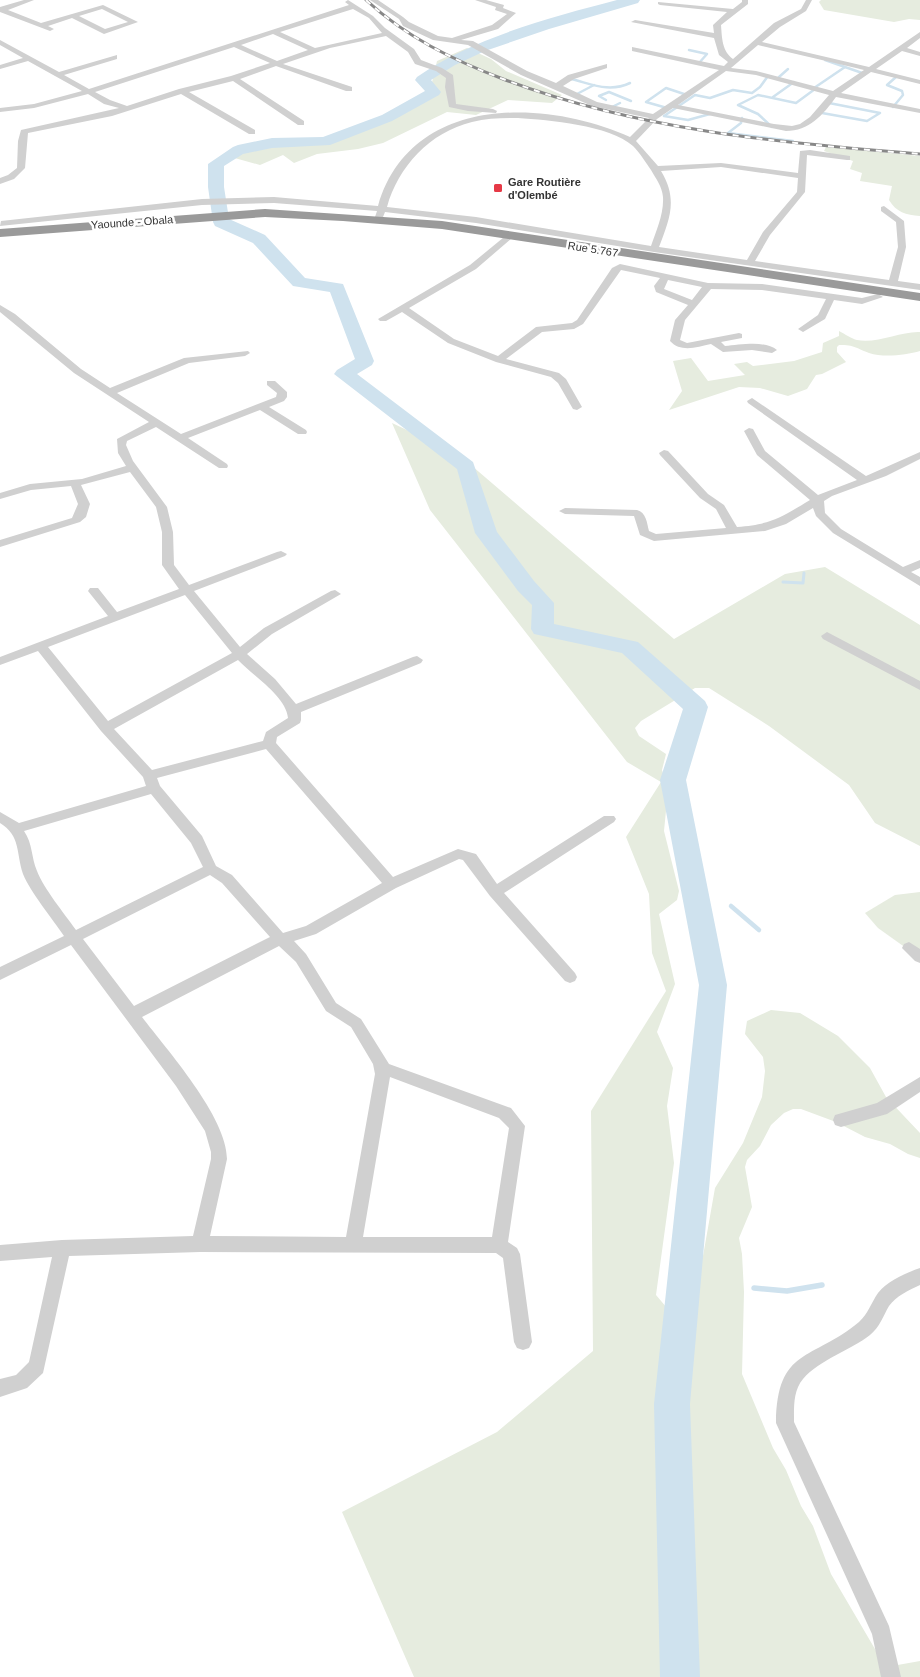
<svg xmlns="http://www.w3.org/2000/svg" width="920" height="1677" viewBox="0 0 920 1677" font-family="Helvetica,sans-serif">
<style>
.green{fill:#e6ecdf}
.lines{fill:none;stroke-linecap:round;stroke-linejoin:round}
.stream-far3{stroke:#cfe2ee;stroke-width:2.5}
.stream-far2{stroke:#cfe2ee;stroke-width:3}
.stream-far1{stroke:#cfe2ee;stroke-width:4.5}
.stream{stroke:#cfe2ee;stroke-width:5.5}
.river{fill:#cfe2ee;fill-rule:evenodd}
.minor{fill:#d0d0d0;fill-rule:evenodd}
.highway{fill:#9a9a9a;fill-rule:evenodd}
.rail-casing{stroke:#888;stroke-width:3}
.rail{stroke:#fff;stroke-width:2;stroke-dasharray:6;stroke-linecap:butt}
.poi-dot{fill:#e63946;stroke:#fff;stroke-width:2}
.labels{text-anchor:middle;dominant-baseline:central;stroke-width:5;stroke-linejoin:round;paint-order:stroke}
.far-poi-label{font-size:11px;font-weight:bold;fill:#333;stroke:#fff;text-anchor:start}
.far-street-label{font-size:11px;fill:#333;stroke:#fff}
</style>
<rect width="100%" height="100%" fill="#fff"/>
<g class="green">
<polygon points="821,0 920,0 920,20 909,19 894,22 824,10 819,2"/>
<polygon points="467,48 491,59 506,71 562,95 552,103 508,100 476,115 447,112 383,143 358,149 317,154 294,163 283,155 260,165 224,155 347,136 430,91 437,61"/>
<path d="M826 147 920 156V216C906 215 896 212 889 200L892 186 860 181 862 173 850 169 853 161 824 151Z"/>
<path d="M839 331C845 334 852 339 857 340 877 344 901 331 920 332V351C906 355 884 358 869 353 856 348 855 345 839 345L837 347V352L846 362 822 374 816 375 807 389 788 396 760 388 739 387 669 410 682 391 673 361 691 358 708 381 745 375 734 364 747 362 753 366 794 361 822 352 823 343 839 336Z"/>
<polygon points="392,423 458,454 674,639 785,574 825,567 920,625 920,846 875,823 849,785 769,726 709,688 695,688 641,721 635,728 639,736 666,754 662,770 668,790 664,831 679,891 677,900 659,914 675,984 657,1032 673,1068 667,1106 674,1163 656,1295 667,1308 680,1299 703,1256 715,1188 743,1143 762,1097 765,1071 763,1057 745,1034 747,1021 771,1010 800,1013 838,1036 870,1068 886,1097 920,1133 920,1158 908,1154 890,1144 865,1137 836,1122 801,1109 793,1109 784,1113 771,1125 760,1146 747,1160 745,1167 752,1207 739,1238 742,1254 744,1292 742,1374 773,1448 786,1470 801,1506 813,1526 831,1574 882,1661 892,1666 920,1661 920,1677 414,1677 342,1512 497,1432 593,1351 591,1111 666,991 652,953 649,894 626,837 661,782 627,762 430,510"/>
<polygon points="920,892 920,958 878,928 865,913 895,895"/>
</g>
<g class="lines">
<g class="stream-far3">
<polyline points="689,50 707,54 699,63"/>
<polyline points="825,60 865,74"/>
<polyline points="779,77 788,69"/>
<path d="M571 79C592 84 609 93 630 83"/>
<polyline points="814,88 845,67"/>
<polyline points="575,95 594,85"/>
<polyline points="773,97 794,82"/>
<polyline points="606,100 599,96 609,92 631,101"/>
<polyline points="893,107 903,95 902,91 887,85 896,77"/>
<polyline points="610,108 620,103"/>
<polyline points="667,108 646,102 666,88 687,95"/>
<polyline points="822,113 867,121 880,113 829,103"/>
<polyline points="710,114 688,120 664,116 695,95 710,98 733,90 752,93 760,87 768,76"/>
<polyline points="742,118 741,123 728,133 793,141"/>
<polyline points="772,127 758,114 738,105 758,95 796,103 815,89"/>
</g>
<polyline class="stream-far2" points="783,582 803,583 804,573"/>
<polyline class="stream-far1" points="731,906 759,930"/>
<polyline class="stream" points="754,1288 787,1291 822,1285"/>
<path class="river" d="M617 0H640L638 3 549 29 485 51 455 65 431 80 441 92 439 95 392 121 330 145 272 148 243 154 224 166V187L229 219 265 235 305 278 343 284 374 361 372 365 357 374 473 462 497 532 534 581 554 603V624L638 642 705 701 708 707 686 780 727 985 690 1404 700 1677H660L654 1404 699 985 660 780 683 709 622 653 534 634 531 629 532 605 518 591 475 533 457 469 334 374 337 370 355 359 330 292 293 286 253 243 215 226 213 222 208 187V164L233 147 238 145 272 138 323 137 382 115 425 91 415 80 417 77C472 38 552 17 617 0Z"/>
<g class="minor">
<path d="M24 0H34L8 10 41 23 103 5 138 22 104 34 72 18 48 26 54 29 50 31 0 12V7ZM102 9 128 22 105 29 79 16Z"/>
<path d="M348 0 373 16 385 28 414 49 421 60 442 68 453 75 456 104 493 109 497 111 496 113 468 111 449 107 445 87 446 78 436 71 415 64 408 52 386 36 330 48 283 64 352 87V91H346L276 66 240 79 304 121V125H298L233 81 189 92 255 130V134H249L181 94 112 116 28 133 25 168 14 179 0 184V178L8 175 17 168 18 141 21 130 119 108 104 104 88 94 34 108 0 112V108L34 104 82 91 28 61 0 69V65L23 58 0 45V40L59 72 117 55V59L64 75 89 89 349 5 345 2ZM353 9 369 18 382 33 315 48 280 32ZM273 34 308 50 277 61 241 45ZM234 47 270 63 231 76 179 89 127 106 110 100 95 92Z"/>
<path d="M370 0H378L403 17 409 22 438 36 452 38 492 25 507 14 495 10 496 7 475 0H486L504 5 503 8 516 13 498 29 461 40 473 41 527 71 556 83 568 75 607 64V68L574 79 563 86 597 102 653 114 719 70 632 51V47L724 66 728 62 719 55 714 38 631 22 635 20 714 33 713 25 727 12 660 5 658 4V2L733 9 742 2V0H748V4L721 25C722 38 722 51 733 59L774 23 801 9 806 0H812L806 11 780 27 762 42 869 67 920 32V38L907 48 920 52V56L902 51 876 69 920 80V84L871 72 841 93 920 109V113L836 97C823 115 809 131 786 131L673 108 657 119 636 141 658 166 721 163 798 173 800 151 810 150 850 156V160H847L807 155 805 192 770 235 755 261 889 280 898 247 896 222 881 211V207L884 206 904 221 906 247 898 281 920 284V290L654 252 476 223 385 212 381 222 378 223 374 220 377 211 274 203 202 205 0 226 1 221 202 199 274 197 378 206C410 95 544 98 630 137L649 118 592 106 521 75 468 45 433 40 403 26 399 19ZM758 45 856 68 864 70 833 91 756 71 731 68ZM726 71 756 75 829 95 810 117 800 124 792 126 774 124 678 105ZM518 118C549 120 609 125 633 146 640 153 646 163 651 170 656 179 662 186 663 197 664 214 656 231 651 246L476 217 387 207C398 167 430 132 472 122 487 118 503 118 518 118ZM721 167 798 178 797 192 763 232 747 260 659 247C670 218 678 199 661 171Z"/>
<path d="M509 233 512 234V238L476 269 409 308 454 339 498 356 536 327 572 323 577 320 612 268 620 264 708 283 762 284 862 298 878 294 883 297 862 304 834 300 825 319 803 332 798 329 818 315 826 299 762 290 711 289 685 320 680 340 687 343 739 333 742 334V338L721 342 725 346C740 345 765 340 777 350L772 353 752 350 723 352 711 344C697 347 681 353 670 341L675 320 688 305 656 292 654 286 660 278 621 270 583 324 574 329 542 332 506 359 559 373 566 379 582 407 577 410 573 409 558 383 551 377 496 362 448 343 402 312 386 321H380L378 319 470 265ZM668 280 702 287 692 300 664 289Z"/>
<path d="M0 305 15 314 81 369 110 388 184 358 248 351 250 353 245 356 189 363 117 393 181 434 276 397 277 393 267 385V381H275L287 392V397L284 401 269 407 306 430 307 432 306 434H298L260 410 188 438 227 464 228 466 227 468H219L156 427 127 441 126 445 133 461 167 507 173 532 174 565 189 585 277 552 281 551 287 554 285 556 194 591 240 647 264 628 331 591 335 590 341 594 272 634 247 654 275 679 296 704 413 657 417 656 423 660 421 663 301 712V720L300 723 277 737 276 743 393 877 458 849 476 854 497 884 604 816H614L616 819 614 822 504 893 575 973 577 977 575 981 570 983 565 981 490 896 463 860 459 859 396 888 316 934 294 941 306 954 336 1003 361 1019 389 1064 511 1108 525 1126 508 1242 517 1248 520 1254 532 1342 529 1348 523 1350 517 1348 514 1342 503 1258 496 1253 200 1252 69 1256 43 1373 27 1388 0 1397V1379L16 1375 29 1362 52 1257 0 1261V1245L62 1240 193 1236 211 1159V1152L205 1131 176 1086 71 945 0 980V967L64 936C52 918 31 893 23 874 16 853 21 836 0 823V812L19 823 146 786 143 777 101 731 38 651 0 665V657L108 616 88 591 90 588H98L117 612 179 589 162 565V532L156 507 130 472 81 485 90 504 86 517 80 522 0 547V540L72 518 78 504 71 486 31 490 0 499V493L30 484 82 479 126 466 118 453 117 439 149 422 74 373 0 312ZM185 595 232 653 108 721 48 647ZM238 660C253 676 286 696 288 718L266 732 263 741 152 770 114 729ZM266 749 382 883 306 926 283 933 232 875 216 866 202 836 160 786 157 778ZM151 794 191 843 203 867 76 930C64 913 44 889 37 871 31 857 33 844 24 831ZM210 875 222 883 270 937 134 1006 83 939ZM279 946 296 962 326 1011 351 1027 373 1064 375 1074 346 1237 210 1236 227 1159C227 1117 167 1050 142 1017ZM390 1077 499 1118 509 1128 492 1237H363Z"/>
<path d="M752 398 866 476 920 452V459L886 476 832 496 824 501 825 513 841 529 903 567 920 560V568L911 572 920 577V586L833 533 816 516 813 508 786 524 765 531 654 541 640 535 634 516 565 514 559 511 565 508 637 510C646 512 647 523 649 531L656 534 726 528 716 509 700 498 660 455 659 453 664 450 668 451 708 494 724 505 737 527C772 524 780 518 810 500L757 455 744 431 749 428 753 429 765 451 818 495 857 480 748 403 747 401Z"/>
<polygon points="827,632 920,681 920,690 823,639 821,636"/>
<polygon points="909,942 920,949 920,963 915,961 902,948 904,944"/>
<polygon points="920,1077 920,1092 887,1114 841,1127 835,1125 833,1120 835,1115 877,1103"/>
<path d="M920 1268V1285C909 1290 896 1296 889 1306 883 1316 880 1327 870 1335 851 1350 819 1360 803 1379 793 1391 794 1407 794 1422L889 1626 901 1677H881L872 1634 776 1423C777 1347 812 1361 859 1322 868 1314 871 1303 878 1293 887 1281 906 1273 920 1268Z"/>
</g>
<polygon class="highway" points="265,209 442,221 920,293 920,301 442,229 343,221 265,217 0,237 0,229"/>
<defs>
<path id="rail" d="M366 0C406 37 453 60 503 79 637 130 779 143 920 154"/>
</defs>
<use href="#rail" class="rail-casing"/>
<use href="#rail" class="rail"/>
</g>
<rect class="poi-dot" x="493" y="183" width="10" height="10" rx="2.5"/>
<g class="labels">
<g class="far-poi-label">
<text x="508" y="182">Gare Routière<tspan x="508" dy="13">d'Olembé</tspan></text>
</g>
<g class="far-street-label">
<text transform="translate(132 222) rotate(-4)">Yaounde - Obala</text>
<text transform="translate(593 249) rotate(9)">Rue 5.767</text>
</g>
</g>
</svg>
